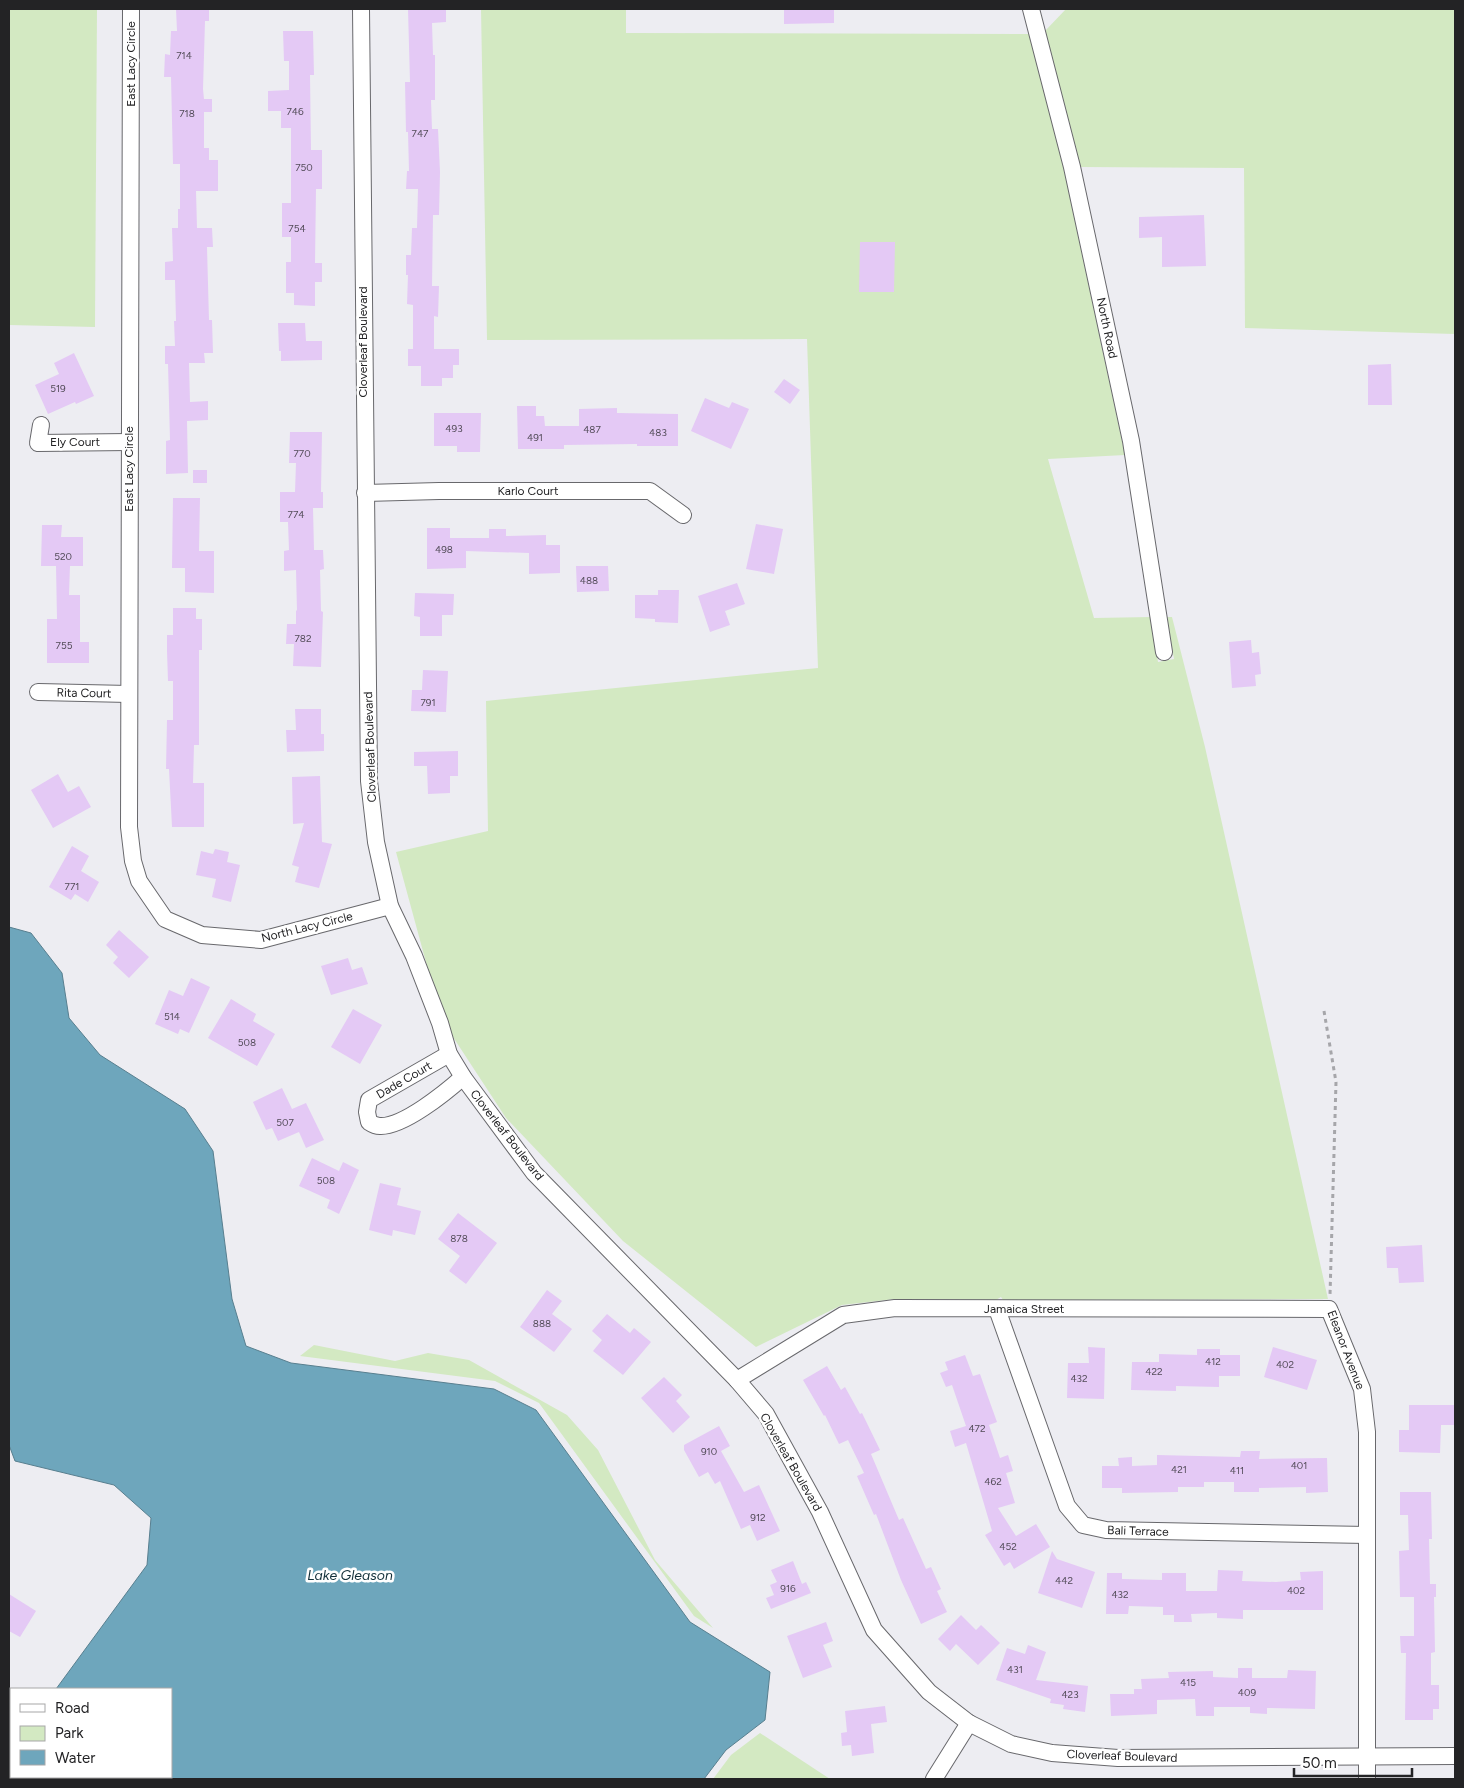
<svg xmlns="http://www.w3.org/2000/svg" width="1464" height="1788" viewBox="0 0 1464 1788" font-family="Figtree,sans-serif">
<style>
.green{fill:#d3e9c2}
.water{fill:#6ea6bc;stroke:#587f8f}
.building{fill:#e4c9f5}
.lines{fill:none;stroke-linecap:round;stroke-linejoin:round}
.minor-casing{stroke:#68686c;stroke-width:18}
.path{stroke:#a6a6aa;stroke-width:3;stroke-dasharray:4 4;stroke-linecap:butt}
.minor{stroke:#fff;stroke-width:16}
.labels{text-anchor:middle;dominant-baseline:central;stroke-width:5;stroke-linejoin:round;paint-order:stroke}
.number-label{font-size:10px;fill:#534c59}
.street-label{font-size:12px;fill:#232325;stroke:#fff}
.water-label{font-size:14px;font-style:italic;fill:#122f39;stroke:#fff}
</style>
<rect width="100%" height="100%" fill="#ededf2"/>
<g class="green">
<polygon points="9,9 97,9 95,327 9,325"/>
<polygon points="481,9 626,9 626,33 1029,34 1064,170 1125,455 1048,459 1094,618 1151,617 1158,662 1174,659 1167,617 1172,617 1205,747 1328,1299 1003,1300 1001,1297 996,1300 895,1299 842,1305 756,1347 623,1241 506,1118 453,1037 430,977 396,852 488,831 486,701 818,668 807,339 487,340"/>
<polygon points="1066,9 1455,9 1455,334 1245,328 1244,168 1080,167 1045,31"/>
<polygon points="314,1345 395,1361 428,1353 469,1360 567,1415 598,1450 655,1560 713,1628 694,1616 539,1403 495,1381 300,1356"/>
<polygon points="760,1733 830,1779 713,1779 731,1755"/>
</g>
<polygon class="water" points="9,927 31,933 62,973 69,1018 100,1055 185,1109 213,1151 232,1299 246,1346 291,1363 494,1389 536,1410 690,1622 770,1672 765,1720 726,1750 704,1779 9,1779 9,1755 11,1751 11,1777 171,1777 171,1689 56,1689 147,1565 151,1518 114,1485 15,1461 9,1445"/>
<g class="building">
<polygon points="176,9 209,9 209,21 205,21 203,89 204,99 212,99 212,112 204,112 204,148 209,148 209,160 218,160 218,191 196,191 197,228 212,228 213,247 207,247 209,320 212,320 213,353 204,353 205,363 189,363 190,402 208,401 208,420 187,421 188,473 166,474 166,441 170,440 168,364 165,364 165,346 175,346 174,321 176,321 175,280 165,280 165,262 173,261 172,228 178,228 178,209 180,209 180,164 173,164 171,77 164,77 165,54 170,55 171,31 177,31"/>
<polygon points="408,9 446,9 446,22 432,23 433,55 435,55 435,100 431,100 432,129 438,129 440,172 439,215 433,215 432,286 439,286 438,317 434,316 434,349 459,349 459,365 453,365 453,378 442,378 442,386 421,386 421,366 408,366 408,349 413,349 413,305 407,304 408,275 406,275 406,255 411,255 412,228 417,228 418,189 406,189 407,171 409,171 408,132 406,132 405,82 410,82"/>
<polygon points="784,9 834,9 834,23 784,24"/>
<polygon points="283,31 313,31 314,75 310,75 311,150 322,150 322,189 316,189 315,263 322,263 322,282 315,282 315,306 294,305 294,293 286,293 286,262 291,262 291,237 282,237 282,203 291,203 291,128 281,128 281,111 268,111 268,91 289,90 289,61 284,61"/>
<polygon points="1204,215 1206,266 1162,267 1162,237 1139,238 1139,217"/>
<polygon points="860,242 895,242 894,292 859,292"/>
<polygon points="278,323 305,323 306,341 322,341 322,360 281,361 281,351 279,351"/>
<polygon points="74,353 94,396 76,404 75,402 48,414 35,385 59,374 54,363"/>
<polygon points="1391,364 1392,405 1368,405 1368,365"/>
<polygon points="784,379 800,390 790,404 774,392"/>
<polygon points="705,398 729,408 732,402 749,409 731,449 691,431"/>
<polygon points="517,406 536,406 536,416 544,416 545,426 579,426 579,409 617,408 617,413 678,414 678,446 637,446 637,444 564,445 564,449 518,449"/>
<polygon points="434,413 481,413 480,452 457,452 457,446 434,446"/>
<polygon points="290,432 322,432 321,492 323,492 323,508 313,508 314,550 323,550 324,569 320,570 321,611 323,612 321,667 293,666 294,644 286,644 287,624 296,624 296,610 297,611 296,570 284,571 284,551 289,550 288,522 280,522 280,492 295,492 296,463 289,463"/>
<rect x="193" y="470" width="14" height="13"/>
<polygon points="173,498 200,498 199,551 214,551 214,593 185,592 185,568 172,568"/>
<polygon points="756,524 783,529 774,574 746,569"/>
<polygon points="42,525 62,525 61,537 83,537 83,566 70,566 69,595 80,595 80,642 89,642 89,663 47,663 47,619 57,619 56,566 41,566"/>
<polygon points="427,528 450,528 450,538 489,538 489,529 506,529 506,536 546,535 546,545 560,545 560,573 529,574 529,553 466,551 466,568 427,569"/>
<polygon points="576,566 608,566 609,591 577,592"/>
<polygon points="737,583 745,604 725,611 730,625 710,632 698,596"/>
<polygon points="658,590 679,590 678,623 655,622 655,619 635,618 635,595 658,595"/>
<polygon points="415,593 454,594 453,615 442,615 442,636 420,636 420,617 414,616"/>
<polygon points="173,608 196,608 196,619 202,619 202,650 199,650 199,745 194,745 193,783 204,783 204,827 172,827 169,769 166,769 167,720 173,720 173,681 168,681 167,651 167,635 173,635"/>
<polygon points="1251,640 1252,653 1259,652 1261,674 1255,675 1256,686 1232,688 1229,642"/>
<polygon points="423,670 448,671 446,712 411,711 412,690 422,690"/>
<polygon points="295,709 321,709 321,734 324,734 324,751 287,752 286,730 296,730"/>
<polygon points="458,751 458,776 450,776 450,793 428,794 427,766 414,766 414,752"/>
<polygon points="58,774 68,792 79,786 91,807 53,828 31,790"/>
<polygon points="320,776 322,842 332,844 319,888 295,882 299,867 292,865 304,823 293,824 292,777"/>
<polygon points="72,846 89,856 81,871 99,882 88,902 75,894 71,900 49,887"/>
<polygon points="215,849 229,852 227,862 240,865 231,902 212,897 216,879 196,875 201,851 213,854"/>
<polygon points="119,930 149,957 129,978 113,963 118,957 106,945"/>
<polygon points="348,958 352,970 362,967 368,984 331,995 321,966"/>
<polygon points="191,978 210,987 189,1033 180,1029 178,1034 155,1024 169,990 183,996"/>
<polygon points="231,999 256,1014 253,1021 275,1034 257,1066 208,1038"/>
<polygon points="353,1009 382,1025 360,1064 331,1047"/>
<polygon points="282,1088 292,1109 306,1103 324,1140 306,1148 299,1132 278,1141 272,1128 266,1130 253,1102"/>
<polygon points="312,1158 339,1171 343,1162 359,1170 339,1214 327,1208 330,1200 299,1186"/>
<polygon points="380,1183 401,1188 397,1205 421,1211 415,1235 393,1230 392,1236 369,1230"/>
<polygon points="458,1213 497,1243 466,1284 449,1271 460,1256 438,1239"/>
<polygon points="1422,1245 1424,1282 1399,1283 1398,1268 1387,1268 1386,1247"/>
<polygon points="547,1290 562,1301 552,1314 572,1329 554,1352 520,1327"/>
<polygon points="607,1314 630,1333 634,1328 651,1342 623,1375 593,1351 602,1340 592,1331"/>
<polygon points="1088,1347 1105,1348 1104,1399 1067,1398 1068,1363 1089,1363"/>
<polygon points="1273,1347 1317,1360 1307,1390 1264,1377"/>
<polygon points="1197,1349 1220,1349 1220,1355 1240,1355 1240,1376 1219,1376 1219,1387 1176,1386 1176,1391 1131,1390 1132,1362 1159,1362 1159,1354 1197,1355"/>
<polygon points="965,1355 973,1376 980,1374 988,1397 997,1422 989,1425 1000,1458 1008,1455 1013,1471 1006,1473 1015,1503 998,1508 1016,1536 1036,1524 1050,1547 1014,1569 1010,1562 1004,1566 985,1535 992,1531 966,1443 955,1447 950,1431 966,1426 952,1385 946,1387 940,1373 948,1370 945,1362"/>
<polygon points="827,1366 841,1390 845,1387 860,1414 862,1413 880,1450 871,1454 899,1520 903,1518 926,1569 931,1567 941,1589 937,1591 947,1612 921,1624 901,1580 876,1514 874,1515 857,1476 864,1473 848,1440 839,1444 825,1415 824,1416 803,1380"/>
<polygon points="664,1377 682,1395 676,1401 690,1417 673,1433 641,1398"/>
<polygon points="1409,1405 1455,1405 1455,1425 1441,1425 1440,1453 1399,1452 1399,1430 1409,1430"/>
<polygon points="719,1426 730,1446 721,1451 744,1492 759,1485 780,1531 757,1541 750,1525 741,1529 720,1481 715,1484 708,1472 699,1477 684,1450 684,1445"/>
<polygon points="1241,1451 1260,1451 1259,1459 1327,1458 1328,1492 1306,1493 1306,1487 1259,1488 1259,1492 1234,1492 1234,1482 1204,1482 1204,1487 1178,1487 1178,1492 1122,1493 1122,1488 1102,1488 1102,1466 1119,1466 1118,1458 1132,1457 1132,1466 1157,1465 1157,1455 1240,1457"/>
<polygon points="1400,1492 1431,1492 1432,1539 1429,1539 1430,1584 1436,1584 1436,1597 1434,1597 1435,1652 1431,1653 1431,1685 1439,1685 1439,1709 1433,1709 1433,1720 1405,1720 1406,1653 1401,1653 1400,1636 1414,1636 1414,1597 1400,1597 1399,1551 1409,1550 1408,1515 1400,1515"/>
<polygon points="1052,1551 1057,1559 1095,1572 1082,1608 1038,1593"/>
<polygon points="793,1561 802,1584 806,1582 811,1593 771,1609 766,1598 774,1595 770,1585 777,1582 771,1570"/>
<polygon points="1218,1570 1243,1571 1242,1581 1276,1582 1301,1580 1300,1572 1323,1571 1323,1610 1243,1610 1243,1619 1217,1618 1217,1613 1191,1614 1192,1622 1174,1622 1174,1615 1163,1615 1163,1607 1129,1606 1128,1614 1106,1614 1107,1573 1122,1573 1122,1579 1162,1580 1162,1573 1186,1573 1186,1591 1217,1591"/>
<polygon points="9,1594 36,1611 20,1637 9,1631"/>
<polygon points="961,1615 976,1630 981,1625 1000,1643 978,1665 956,1644 950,1651 938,1639"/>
<polygon points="826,1622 833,1641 823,1645 832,1667 803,1678 787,1636"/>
<polygon points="1028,1645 1046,1652 1036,1680 1088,1686 1085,1712 1063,1709 1064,1705 1050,1703 1051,1699 996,1680 1007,1648 1025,1654"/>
<polygon points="1238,1668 1252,1668 1252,1678 1287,1678 1288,1670 1316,1671 1315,1709 1267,1708 1267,1714 1250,1713 1250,1707 1214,1707 1214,1716 1196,1716 1195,1699 1157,1700 1157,1714 1111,1716 1110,1694 1134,1694 1134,1689 1142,1689 1141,1679 1169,1678 1168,1672 1213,1671 1213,1677 1238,1678"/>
<polygon points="885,1706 887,1722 871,1724 874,1753 852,1756 851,1745 842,1746 841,1733 847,1732 845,1711"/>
</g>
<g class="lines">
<defs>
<g id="minor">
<polyline points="131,9 129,827 133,861 139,881 165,919 202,935 261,940 390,906"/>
<polyline points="361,9 369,781 376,842 390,906 414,956 440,1023 449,1054 463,1077 534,1173 737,1380 766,1414 820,1512 874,1630 929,1692 969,1723 1011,1744 1052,1753 1118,1758 1455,1756"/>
<polyline points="1031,9 1072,167 1131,441 1164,652"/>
<polyline points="41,425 38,443 129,442"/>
<polyline points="365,493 439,491 650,491 683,515"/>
<polyline points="38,692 129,694"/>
<path d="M449 1054 369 1100 367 1112 369 1122C372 1124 376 1126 380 1126 403 1127 445 1093 463 1077"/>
<polyline points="997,1309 1067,1506 1083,1525 1106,1530 1367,1535"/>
<polyline points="737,1380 843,1315 895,1308 1329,1309 1362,1389 1367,1432 1367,1779"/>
<polyline points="934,1779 969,1723"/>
</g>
</defs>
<use href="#minor" class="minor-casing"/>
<polyline class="path" points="1324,1011 1336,1082 1330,1295"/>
<use href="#minor" class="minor"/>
</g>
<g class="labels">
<g class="number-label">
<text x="184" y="55">714</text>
<text x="295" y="111">746</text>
<text x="187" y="113">718</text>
<text x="420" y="133">747</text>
<text x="304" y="167">750</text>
<text x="297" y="228">754</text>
<text x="58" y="388">519</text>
<text x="454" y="428">493</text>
<text x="592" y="429">487</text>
<text x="658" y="432">483</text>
<text x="535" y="437">491</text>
<text x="302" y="453">770</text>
<text x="296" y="514">774</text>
<text x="444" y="549">498</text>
<text x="63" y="556">520</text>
<text x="589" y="580">488</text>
<text x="303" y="638">782</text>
<text x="64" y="645">755</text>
<text x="428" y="702">791</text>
<text x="72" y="886">771</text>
<text x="172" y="1016">514</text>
<text x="247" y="1042">508</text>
<text x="285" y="1122">507</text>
<text x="326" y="1180">508</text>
<text x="459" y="1238">878</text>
<text x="542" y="1323">888</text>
<text x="1213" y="1361">412</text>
<text x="1285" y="1364">402</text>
<text x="1154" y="1371">422</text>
<text x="1079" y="1378">432</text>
<text x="977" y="1428">472</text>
<text x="709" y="1451">910</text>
<text x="1299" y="1465">401</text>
<text x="1179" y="1469">421</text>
<text x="1237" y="1470">411</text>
<text x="993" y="1481">462</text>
<text x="758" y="1517">912</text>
<text x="1008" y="1546">452</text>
<text x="1064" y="1580">442</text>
<text x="788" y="1588">916</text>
<text x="1296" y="1590">402</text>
<text x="1120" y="1594">432</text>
<text x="1015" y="1669">431</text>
<text x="1188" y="1682">415</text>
<text x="1247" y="1692">409</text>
<text x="1070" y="1694">423</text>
</g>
<g class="street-label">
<text transform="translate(131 64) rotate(-90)">East Lacy Circle</text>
<text transform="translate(1107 328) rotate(78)">North Road</text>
<text transform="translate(363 342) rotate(-90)">Cloverleaf Boulevard</text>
<text x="75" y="442">Ely Court</text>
<text transform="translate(129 469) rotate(-90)">East Lacy Circle</text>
<text x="528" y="491">Karlo Court</text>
<text transform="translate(84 693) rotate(1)">Rita Court</text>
<text transform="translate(370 747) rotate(-92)">Cloverleaf Boulevard</text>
<text transform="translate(307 927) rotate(-14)">North Lacy Circle</text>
<text transform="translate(404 1080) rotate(-30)">Dade Court</text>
<text transform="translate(507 1135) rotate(52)">Cloverleaf Boulevard</text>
<text x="1024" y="1309">Jamaica Street</text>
<text transform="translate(1346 1350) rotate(69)">Eleanor Avenue</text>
<text transform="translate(791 1462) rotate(60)">Cloverleaf Boulevard</text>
<text transform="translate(1138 1531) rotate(2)">Bali Terrace</text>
<text transform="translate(1122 1756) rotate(2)">Cloverleaf Boulevard</text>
</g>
<g class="water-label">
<text x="350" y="1575">Lake Gleason</text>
</g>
</g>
<rect width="1464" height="1788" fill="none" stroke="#232325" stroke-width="20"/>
<rect x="10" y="1688" width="162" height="90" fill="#ffffff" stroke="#a7a7a8"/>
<rect x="20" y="1704" width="25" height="8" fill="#ffffff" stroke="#a7a7a8"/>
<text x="55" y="1713" font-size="15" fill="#232325">Road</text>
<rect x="20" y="1726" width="25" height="15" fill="#d3e9c2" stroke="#a7a7a8"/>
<text x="55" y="1738" font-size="15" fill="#232325">Park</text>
<rect x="20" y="1750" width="25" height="15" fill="#6ea6bc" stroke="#a7a7a8"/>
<text x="55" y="1763" font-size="15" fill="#232325">Water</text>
<path d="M1294 1768v8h118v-8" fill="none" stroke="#232325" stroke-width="2.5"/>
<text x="1302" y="1768" font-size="15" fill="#232325" stroke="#ffffff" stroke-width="4" paint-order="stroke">50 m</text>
</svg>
